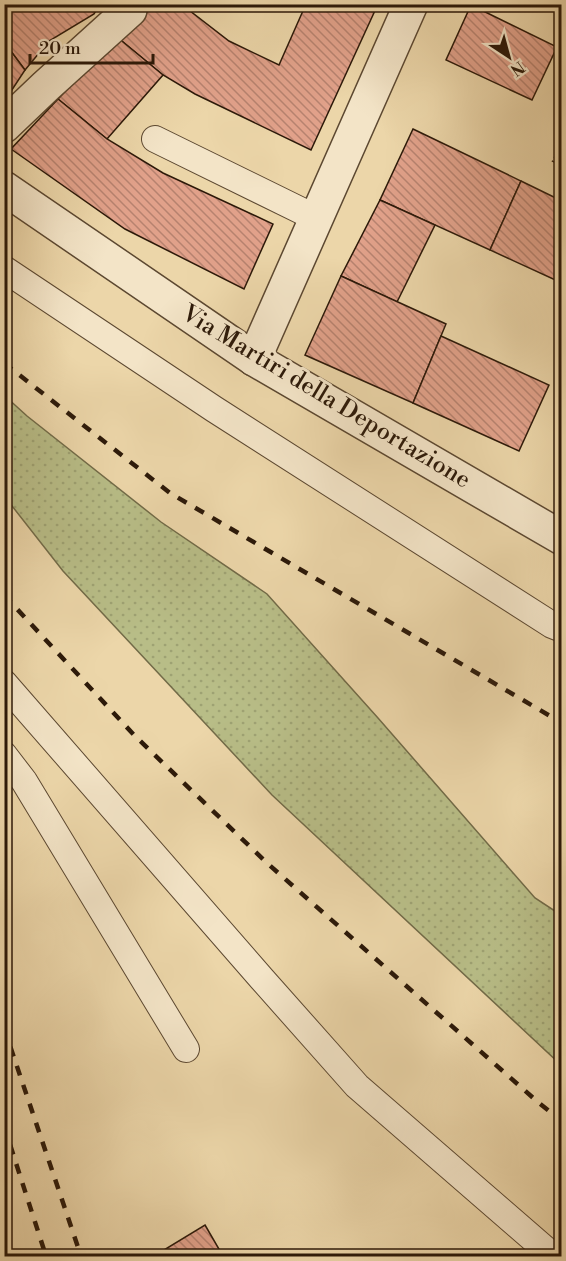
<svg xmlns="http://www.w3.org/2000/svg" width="566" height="1261" viewBox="0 0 566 1261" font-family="'Libre Bodoni',serif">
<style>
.grass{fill:url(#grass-dots);stroke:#726b48;stroke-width:1.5}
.building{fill:url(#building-back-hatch);stroke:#2c1909;stroke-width:1.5}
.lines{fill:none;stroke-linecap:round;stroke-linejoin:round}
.service-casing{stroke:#5c4831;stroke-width:28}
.minor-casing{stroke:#5c4831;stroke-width:36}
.path{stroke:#2c1909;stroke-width:4;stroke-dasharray:1.5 3;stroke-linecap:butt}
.service{stroke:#f3e4c7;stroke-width:26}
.minor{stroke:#f3e4c7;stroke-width:33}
.rail{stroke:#2c1909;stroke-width:4.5;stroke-dasharray:10 10;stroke-linecap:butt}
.labels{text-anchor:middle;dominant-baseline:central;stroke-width:6;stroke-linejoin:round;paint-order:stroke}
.street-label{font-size:24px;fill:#2c1909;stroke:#f3e4c7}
</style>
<defs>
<pattern id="grass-dots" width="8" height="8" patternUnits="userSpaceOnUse" patternTransform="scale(1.5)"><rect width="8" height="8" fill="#b8bd87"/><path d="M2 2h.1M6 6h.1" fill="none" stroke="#9ea273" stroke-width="1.8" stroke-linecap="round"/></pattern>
<pattern id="building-back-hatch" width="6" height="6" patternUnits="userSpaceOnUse" patternTransform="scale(1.5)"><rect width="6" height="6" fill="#e1a18a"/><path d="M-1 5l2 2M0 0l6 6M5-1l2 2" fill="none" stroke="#b7826f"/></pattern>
</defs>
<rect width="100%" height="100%" fill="#ecd6a9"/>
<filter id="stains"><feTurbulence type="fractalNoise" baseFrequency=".00333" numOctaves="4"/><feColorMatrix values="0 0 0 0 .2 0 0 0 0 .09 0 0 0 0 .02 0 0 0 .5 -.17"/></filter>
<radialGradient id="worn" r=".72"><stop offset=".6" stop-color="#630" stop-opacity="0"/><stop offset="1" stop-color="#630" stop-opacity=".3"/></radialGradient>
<polygon class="grass" points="5,396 27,416 161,522 267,594 378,718 535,898 561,915 561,1065 272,795 63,571 5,497"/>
<g class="building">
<polygon points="19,4 100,4 94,14 49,41 25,70 4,42 4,14"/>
<polygon points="148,4 181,4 229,41 279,65 306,4 378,4 311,150 195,94 163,75 117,37"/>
<polygon points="471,5 557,47 532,100 446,60"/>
<polygon points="117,37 163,75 107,139 58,99"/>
<polygon points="4,42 25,70 4,102"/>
<polygon points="58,99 107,139 163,173 273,224 244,289 125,229 11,149"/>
<polygon points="413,129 521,181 490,250 380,200"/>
<polygon points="521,181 562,201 562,283 490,250"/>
<polygon points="380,200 435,225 397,302 341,276"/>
<polygon points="341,276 446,324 413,403 305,355"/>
<polygon points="441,336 549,385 519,451 413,403"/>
<polygon points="205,1225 223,1256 154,1256"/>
</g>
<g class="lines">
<defs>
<g id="service">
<polyline points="155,139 316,218"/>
<polyline points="4,269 214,409 552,625 562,629"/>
<polyline points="4,683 262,979 357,1086 553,1256"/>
<polyline points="4,755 24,781 186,1049"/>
</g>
<g id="minor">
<polyline points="4,126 46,86 130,10"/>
<polyline points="4,188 254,359 562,538"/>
<polyline points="254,359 411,4"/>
</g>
</defs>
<use href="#service" class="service-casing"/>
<use href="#minor" class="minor-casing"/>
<polyline class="path" points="562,145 553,163 562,167"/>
<use href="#service" class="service"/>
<use href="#minor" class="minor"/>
<g class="rail">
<polyline points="4,363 170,493 562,723"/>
<polyline points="4,595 135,736 267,863 539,1103 562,1121"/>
<polyline points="4,1028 81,1256"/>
<polyline points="4,1126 46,1256"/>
</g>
</g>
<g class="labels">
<g class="street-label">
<text transform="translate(326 397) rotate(31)">Via Martiri della Deportazione</text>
</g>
</g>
<rect width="566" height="1261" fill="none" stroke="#ecd6a9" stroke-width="24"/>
<rect x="6" y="6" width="554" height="1249" fill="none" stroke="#2c1909" stroke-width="3"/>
<rect x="12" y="12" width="542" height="1237" fill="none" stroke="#2c1909" stroke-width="1.5"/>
<g transform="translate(509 57) rotate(144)" stroke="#f3e4c7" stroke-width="4.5" paint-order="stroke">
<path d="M0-4.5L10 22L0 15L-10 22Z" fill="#2c1909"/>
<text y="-9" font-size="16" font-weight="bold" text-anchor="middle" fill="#2c1909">N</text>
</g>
<path d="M30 54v9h123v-9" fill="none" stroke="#2c1909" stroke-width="3"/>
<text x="39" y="54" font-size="18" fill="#2c1909" stroke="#f3e4c7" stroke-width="4.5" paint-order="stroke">20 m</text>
<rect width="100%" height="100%" filter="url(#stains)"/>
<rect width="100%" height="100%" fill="url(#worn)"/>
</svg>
